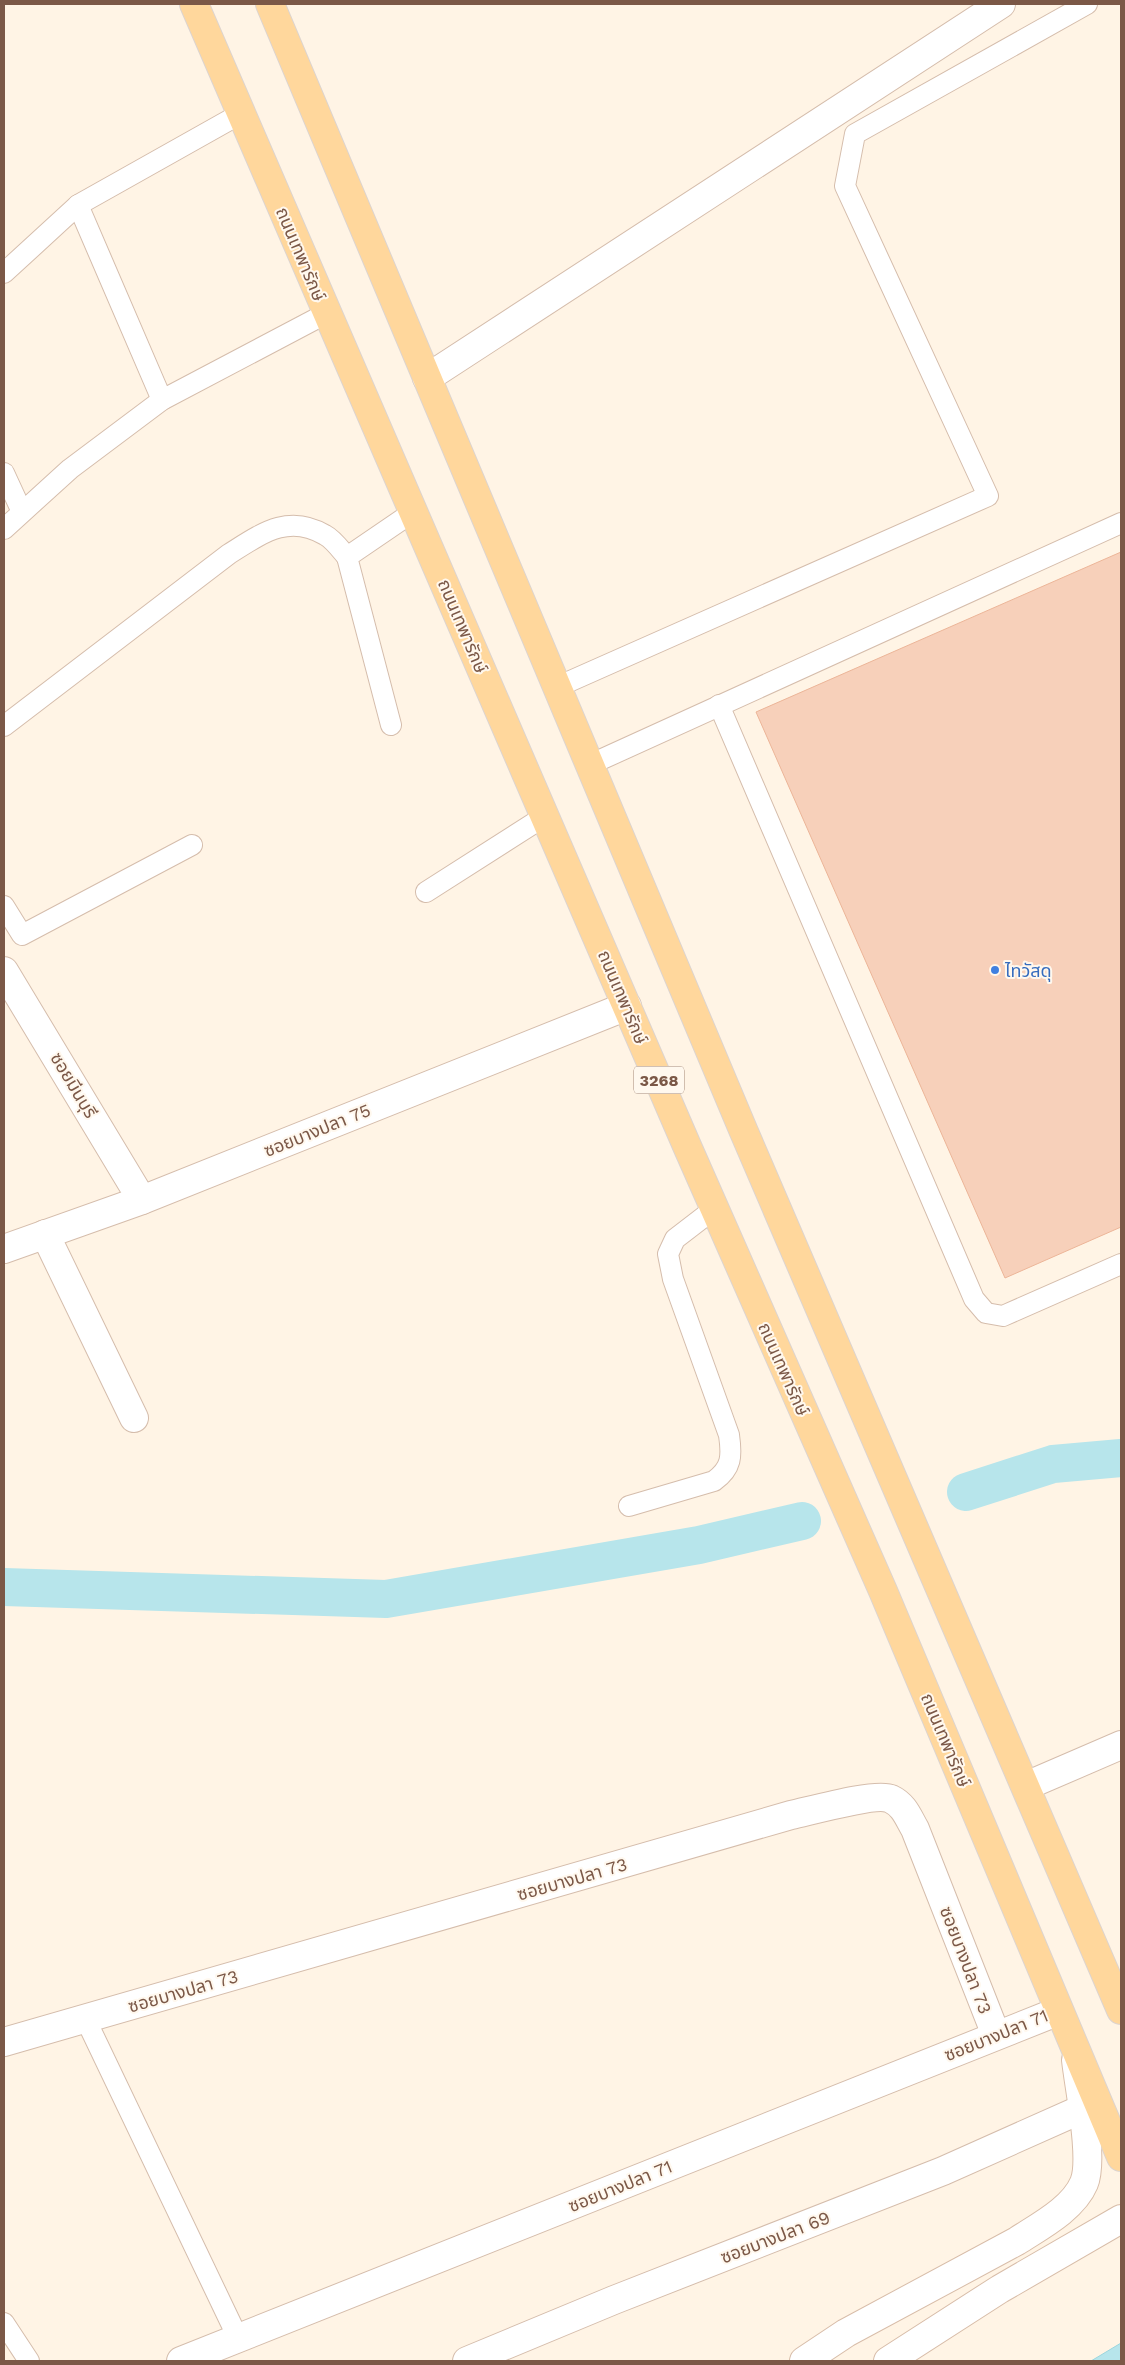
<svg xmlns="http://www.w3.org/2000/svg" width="1125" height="2365" viewBox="0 0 1125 2365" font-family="'Work Sans','Noto Sans Thai',sans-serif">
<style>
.water{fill:#b7e5eb;stroke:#9cd6de}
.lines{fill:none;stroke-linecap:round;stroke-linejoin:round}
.canal{stroke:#b7e5eb;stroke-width:38}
.building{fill:#f7d0ba;stroke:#ecb598}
.lane-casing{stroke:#d5bdac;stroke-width:22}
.street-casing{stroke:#d5bdac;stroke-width:30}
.secondary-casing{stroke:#d8bda9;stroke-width:30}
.primary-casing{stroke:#ddd4cf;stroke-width:30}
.lane{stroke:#fff;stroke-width:20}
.street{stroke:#fff;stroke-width:28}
.secondary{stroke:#fff;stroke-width:28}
.primary{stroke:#ffd79c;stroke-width:28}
.shop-dot{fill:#3f7fe0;stroke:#fff8ee;stroke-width:2}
.labels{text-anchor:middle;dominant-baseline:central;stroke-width:4;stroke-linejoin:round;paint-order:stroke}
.shield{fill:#fff8ee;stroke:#a38879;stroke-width:1}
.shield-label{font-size:16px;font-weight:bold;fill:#7b5847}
.street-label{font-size:18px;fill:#7b5847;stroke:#fff8ee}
.shop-label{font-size:18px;fill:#366cbe;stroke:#fff8ee;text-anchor:start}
</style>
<rect width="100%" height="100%" fill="#fff4e5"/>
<polygon class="water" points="1121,2343 1121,2361 1091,2361"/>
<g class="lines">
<g class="canal">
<polyline points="966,1492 1053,1464 1121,1458"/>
<polyline points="4,1587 386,1599 699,1545 802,1521"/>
</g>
</g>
<polygon class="building" points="1121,552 1121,1227 1005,1278 756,712"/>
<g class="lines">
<defs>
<g id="lane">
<polyline points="78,205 162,400"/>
<polyline points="4,273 78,205 240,114"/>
<polyline points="4,473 22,512"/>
<polyline points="4,529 70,469 162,400 327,313"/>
<polyline points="557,687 988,496 845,186 855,134 1087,4"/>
<polyline points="719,705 974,1299 986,1313 1003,1316 1121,1264"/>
<polyline points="391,725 347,557 413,512"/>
<path d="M4 726 229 554C261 534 288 513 325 535 333 539 341 550 347 557"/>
<polyline points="589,765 1121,523"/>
<polyline points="426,892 545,816"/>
<polyline points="4,906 22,935 192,845"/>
<path d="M629 1506 714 1481C732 1468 732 1456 729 1435L673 1279 668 1254 675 1239 714 1209"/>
<polyline points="86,2020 238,2338"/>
<polyline points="4,2323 29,2361"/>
</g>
<g id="street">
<polyline points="427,378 1001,4"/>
<polyline points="4,971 142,1200"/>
<polyline points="45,1234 134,1418"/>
<polyline points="4,1249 142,1200 627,1006"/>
<polyline points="1026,1786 1121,1745"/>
<path d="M4 2042 791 1815C810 1811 877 1792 891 1799 904 1805 908 1817 915 1829L996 2035"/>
<polyline points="181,2361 1059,2011"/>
<polyline points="467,2361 614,2300 943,2171 1082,2109"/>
</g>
<g id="secondary">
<path d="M804 2361 846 2333 1017 2241C1040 2226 1073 2209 1084 2183 1094 2159 1079 2088 1076 2060"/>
<polyline points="888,2361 1000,2289 1121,2219"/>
</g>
<g id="primary">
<polyline points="194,4 687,1146 883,1591 1121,2157"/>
<polyline points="270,4 744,1132 1121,2010"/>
</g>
</defs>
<use href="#lane" class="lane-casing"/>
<use href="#street" class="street-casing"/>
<use href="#secondary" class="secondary-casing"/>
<use href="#primary" class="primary-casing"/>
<use href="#lane" class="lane"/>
<use href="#street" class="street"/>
<use href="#secondary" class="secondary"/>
<use href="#primary" class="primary"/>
</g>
<circle class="shop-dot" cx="995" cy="970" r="5"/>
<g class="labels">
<rect class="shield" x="634" y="1066.5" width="50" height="27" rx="4"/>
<g class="shield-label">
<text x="659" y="1080">3268</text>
</g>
<g class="street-label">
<text transform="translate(301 254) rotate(67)">ถนนเทพารักษ์</text>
<text transform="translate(463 626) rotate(67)">ถนนเทพารักษ์</text>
<text transform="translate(623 997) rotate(67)">ถนนเทพารักษ์</text>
<text transform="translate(74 1085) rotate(59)">ซอยมีนบุรี</text>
<text transform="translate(317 1130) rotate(-22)">ซอยบางปลา 75</text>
<text transform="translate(784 1369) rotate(66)">ถนนเทพารักษ์</text>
<text transform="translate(946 1740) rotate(67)">ถนนเทพารักษ์</text>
<text transform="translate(572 1879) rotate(-16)">ซอยบางปลา 73</text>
<text transform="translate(966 1960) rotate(69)">ซอยบางปลา 73</text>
<text transform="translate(183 1991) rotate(-16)">ซอยบางปลา 73</text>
<text transform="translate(996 2035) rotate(-22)">ซอยบางปลา 71</text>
<text transform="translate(620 2186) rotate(-22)">ซอยบางปลา 71</text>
<text transform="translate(775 2237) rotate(-21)">ซอยบางปลา 69</text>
</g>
<g class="shop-label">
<text x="1005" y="970">ไทวัสดุ</text>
</g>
</g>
<rect width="1125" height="2365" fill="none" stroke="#7b5847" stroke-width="10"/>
</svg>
